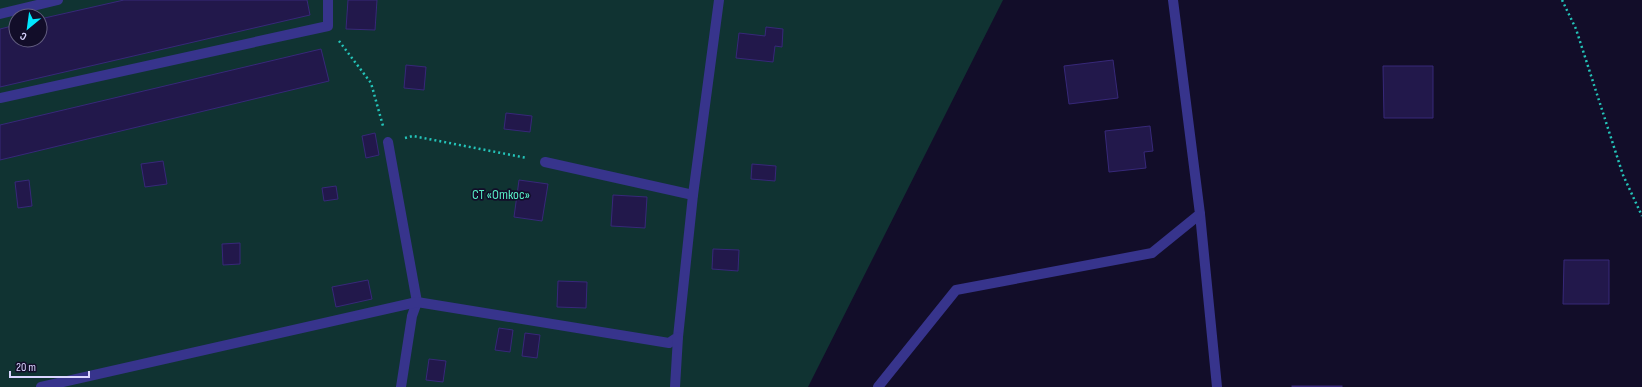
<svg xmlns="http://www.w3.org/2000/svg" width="1642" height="387" viewBox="0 0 1642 387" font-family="'Sofia Sans Condensed',sans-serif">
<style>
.green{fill:#103332;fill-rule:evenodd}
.building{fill:#22184b;stroke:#372879}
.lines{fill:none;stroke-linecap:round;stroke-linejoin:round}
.path{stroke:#24c4b9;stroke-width:2.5;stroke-dasharray:2 3;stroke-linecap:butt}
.minor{stroke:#37348c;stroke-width:10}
.labels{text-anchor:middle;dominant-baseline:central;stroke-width:3.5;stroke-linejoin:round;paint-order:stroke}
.park-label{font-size:14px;fill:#56eac4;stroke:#120d29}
</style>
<rect width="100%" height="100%" fill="#120d29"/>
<path class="green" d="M0 0H1003L808 387H0ZM16 16H40V40H16Z"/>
<g class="building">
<polygon points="124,0 307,0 310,15 0,87 0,29 16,25 16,40 40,40 40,19"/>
<polygon points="348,0 377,0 375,30 346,29"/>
<polygon points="766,27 783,29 782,47 775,46 773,62 736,58 739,33 765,36"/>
<polygon points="321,49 329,81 0,160 0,125"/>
<polygon points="1113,60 1118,98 1069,104 1064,66"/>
<polygon points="406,65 426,67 424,90 404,88"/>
<polygon points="1383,66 1433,66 1433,118 1384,118"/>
<polygon points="506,113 532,116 530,132 504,129"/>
<polygon points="1150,126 1153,151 1144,152 1146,168 1109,172 1105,131"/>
<polygon points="375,133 379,155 366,158 362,136"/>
<polygon points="163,161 167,184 145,187 141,164"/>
<polygon points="752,164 776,166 775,181 751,179"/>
<polygon points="29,180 32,206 18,208 15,182"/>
<polygon points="519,180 548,184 542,221 514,217"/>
<polygon points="336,186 338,199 324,201 322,188"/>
<polygon points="613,195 647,197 645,228 611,226"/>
<polygon points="240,243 240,264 223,265 222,244"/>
<polygon points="713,249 739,250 738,271 712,269"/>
<polygon points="1564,260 1609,260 1609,304 1563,304"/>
<polygon points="368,280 372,299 336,307 332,287"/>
<polygon points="558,281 587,282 586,308 557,307"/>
<polygon points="499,328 513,330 510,352 495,350"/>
<polygon points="525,333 540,335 537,358 522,356"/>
<polygon points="429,359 446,361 443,382 426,380"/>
<rect x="1292" y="386" width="50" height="1"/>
</g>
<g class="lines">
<g class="path">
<polyline points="1562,0 1576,29 1623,175 1642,216"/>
<polyline points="339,41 371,83 383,126"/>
<polyline points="405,138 413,136 527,158"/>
</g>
<g class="minor">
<polyline points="0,14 58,0"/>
<polyline points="0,98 328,26 328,0"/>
<polyline points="388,142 417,302 412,316 401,387"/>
<polyline points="545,162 693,195"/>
<polyline points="1200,214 1217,387"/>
<polyline points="41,387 417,302 669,343 678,337 693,195 719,0"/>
<polyline points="675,387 678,337"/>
<polyline points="878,387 956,290 1152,253 1200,214 1173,0"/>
</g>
</g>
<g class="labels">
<g class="park-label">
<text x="501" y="194">СТ «Откос»</text>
</g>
</g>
<g transform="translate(28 28) rotate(209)"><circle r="19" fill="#120d29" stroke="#625d7f"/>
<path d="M0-3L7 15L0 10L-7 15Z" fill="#01e8ff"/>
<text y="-6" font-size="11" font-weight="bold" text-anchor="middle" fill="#dad5ff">С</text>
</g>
<path d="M10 371v6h79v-6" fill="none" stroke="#dad5ff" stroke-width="2"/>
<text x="16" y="371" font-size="12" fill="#dad5ff" stroke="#120d29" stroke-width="3" paint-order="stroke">20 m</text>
</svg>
